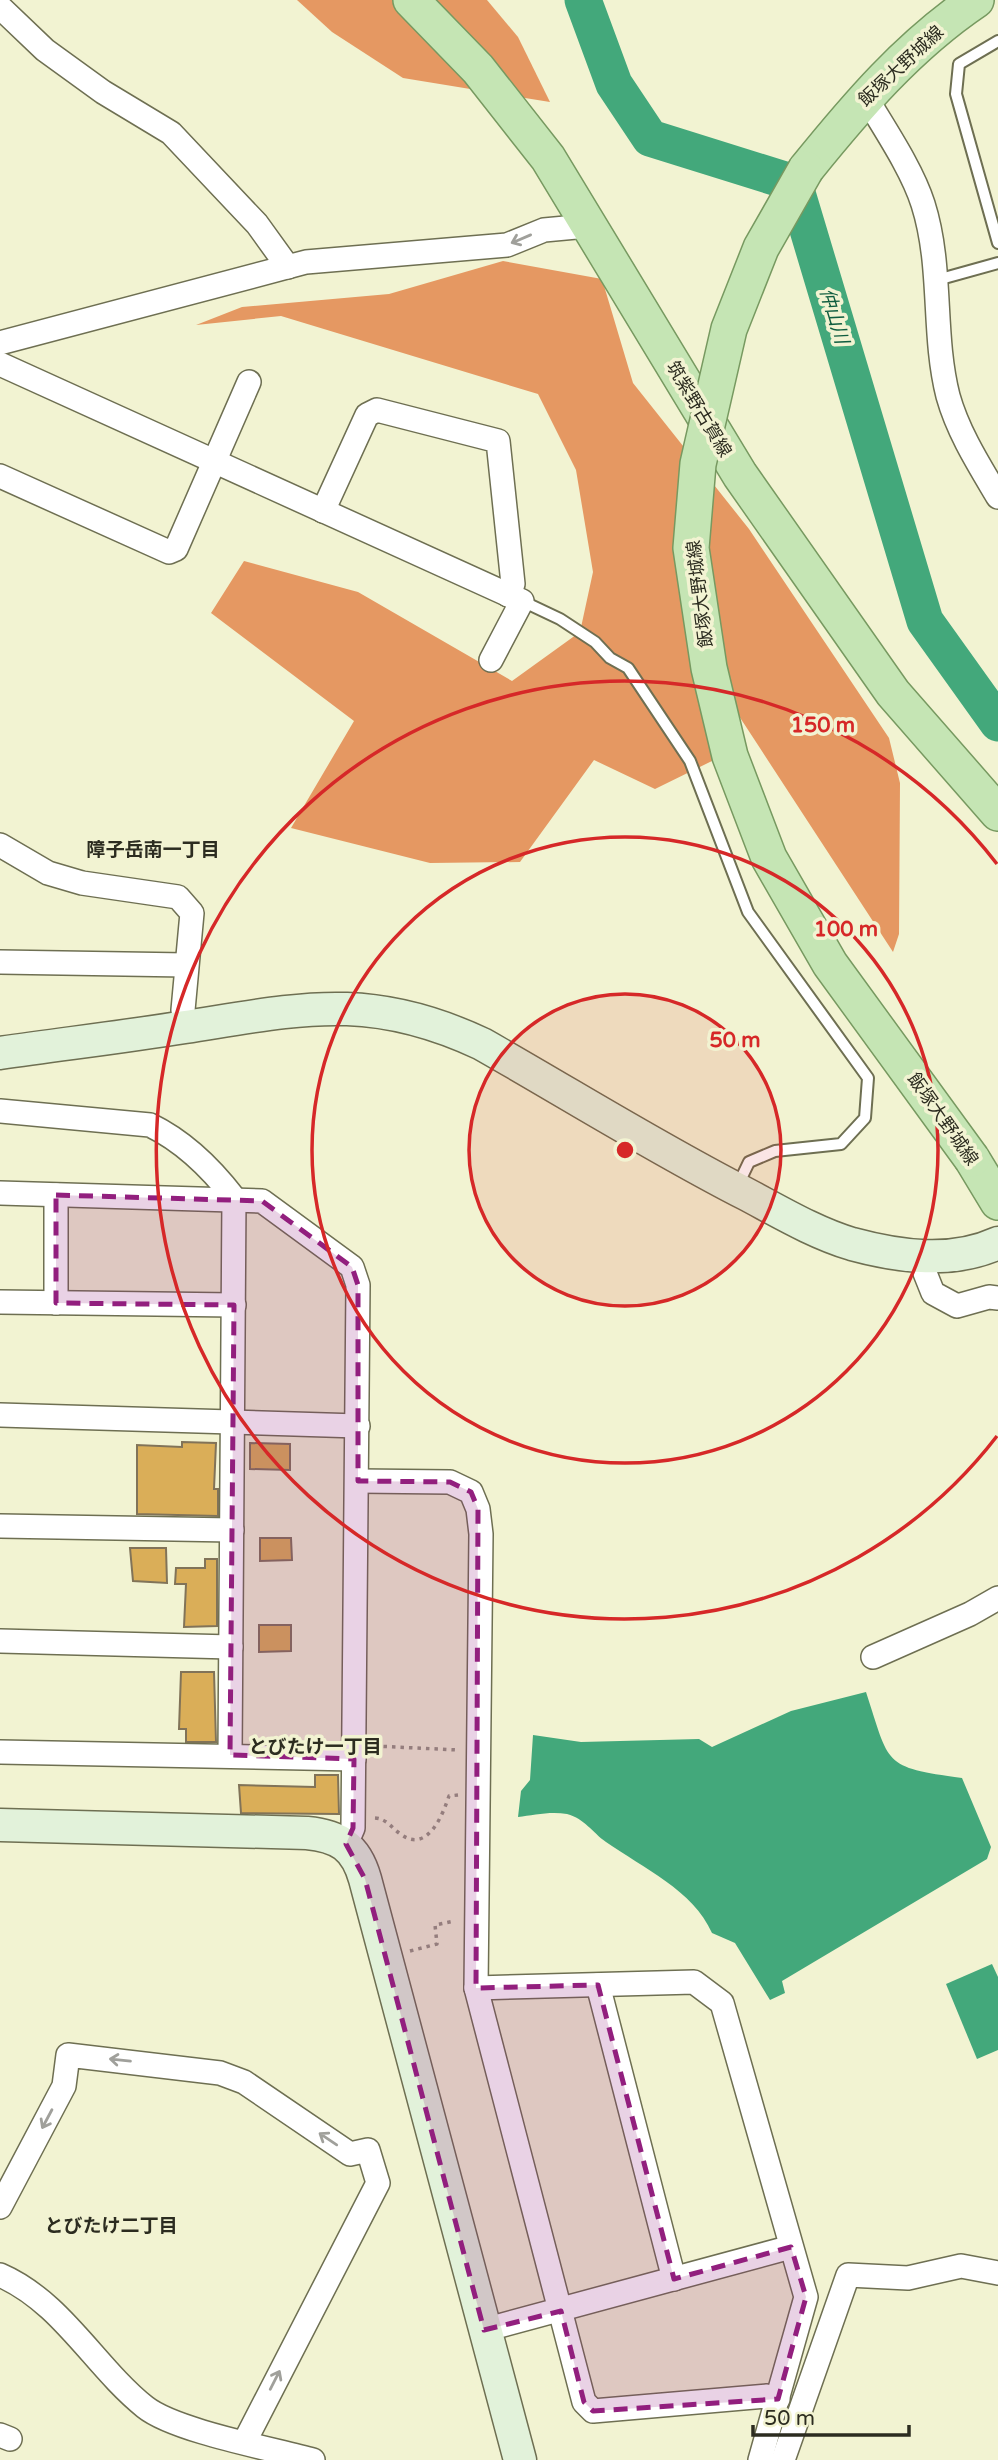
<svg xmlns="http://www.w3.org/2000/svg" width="998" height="2460" viewBox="0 0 998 2460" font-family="'Varela Round','Noto Sans JP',sans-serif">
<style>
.forest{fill:#e59862}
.water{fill:#43a87b}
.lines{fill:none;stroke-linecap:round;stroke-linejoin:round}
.river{stroke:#43a87b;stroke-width:37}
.building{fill:#daae58;stroke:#817358;stroke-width:2}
.lane-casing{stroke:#6e6f52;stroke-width:14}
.street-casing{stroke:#6e6f52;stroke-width:26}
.secondary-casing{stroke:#6e6f52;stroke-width:35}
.primary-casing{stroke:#779960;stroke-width:38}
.path{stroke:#95957e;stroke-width:3.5;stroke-dasharray:3.5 5;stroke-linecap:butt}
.lane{stroke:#fff;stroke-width:10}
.street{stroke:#fff;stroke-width:23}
.secondary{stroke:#e2f2da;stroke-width:32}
.primary{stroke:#c5e5b4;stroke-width:35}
.primary-bridge-casing{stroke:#779960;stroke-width:38;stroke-linecap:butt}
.primary-bridge{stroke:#c5e5b4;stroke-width:35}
.oneway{stroke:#a0a09b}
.marked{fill:#921f7e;fill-opacity:0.2;stroke:#921f7e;stroke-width:5;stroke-dasharray:14 9;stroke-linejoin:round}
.ring{fill:none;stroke:#d62828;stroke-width:3.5}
.labels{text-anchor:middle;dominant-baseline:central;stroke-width:7;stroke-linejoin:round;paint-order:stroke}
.street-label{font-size:18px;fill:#2c2c20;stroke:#f2f3d2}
.water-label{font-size:19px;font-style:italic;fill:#0f5d3f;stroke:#f2f3d2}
.neighbourhood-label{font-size:19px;font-weight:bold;fill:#2c2c20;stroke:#f2f3d2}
.centre{fill:#d62828;stroke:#f2f3d2;stroke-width:3.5}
.ring-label{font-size:21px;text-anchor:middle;font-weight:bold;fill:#d62828;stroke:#f2f3d2;stroke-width:7;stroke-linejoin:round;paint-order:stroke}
</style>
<rect width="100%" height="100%" fill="#f2f3d2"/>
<g class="forest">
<polygon points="297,0 487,0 518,37 550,102 403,78 332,32"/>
<polygon points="503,261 602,279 633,383 749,529 889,738 900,783 899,934 893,952 737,713 714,760 655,789 594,760 520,862 430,863 291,828 354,721 211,613 244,561 358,592 512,681 580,632 593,572 576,470 538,394 281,316 196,325 242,307 389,294"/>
</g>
<g class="water">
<path d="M866 1692C890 1765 882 1767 962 1778L991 1847 987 1859 782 1981 785 1993 770 2000 735 1943 712 1933C693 1890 643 1868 606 1842 592 1832 585 1819 567 1814 551 1811 533 1815 518 1817L521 1791 530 1780 533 1735 581 1742 699 1739 712 1747 791 1711Z"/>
<polygon points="992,1964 998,1977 998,2050 977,2059 946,1984"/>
</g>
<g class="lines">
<polyline class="river" points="583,0 614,84 650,138 794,183 925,621 998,723"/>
</g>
<g class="building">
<polygon points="182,1442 216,1443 214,1489 218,1489 218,1516 137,1514 137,1445 182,1447"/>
<polygon points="250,1443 290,1444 290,1470 250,1469"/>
<polygon points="260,1538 291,1538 292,1560 260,1561"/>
<polygon points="130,1548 166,1548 167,1583 133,1581"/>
<polygon points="205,1559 217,1559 217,1626 184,1627 186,1584 175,1584 176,1568 205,1568"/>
<polygon points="259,1625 291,1625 291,1651 259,1652"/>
<polygon points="181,1672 214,1672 216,1742 186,1742 186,1729 179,1729"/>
<polygon points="315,1775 338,1775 339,1814 241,1813 239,1785 315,1787"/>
</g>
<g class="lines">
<defs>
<g id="lane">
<polyline points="998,41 959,64 956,94 998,243"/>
<polyline points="937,280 998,263"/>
<polyline points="522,601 560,619 595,642 610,658 628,668 690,761 748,912 868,1078 865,1118 841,1144 775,1151 749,1162 737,1187"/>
</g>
<g id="street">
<polyline points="0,7 45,50 103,92 171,133 257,224 288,267"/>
<path d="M865 96C884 128 912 169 923 204 943 267 932 333 948 396 958 432 979 465 998 497"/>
<polyline points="0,343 306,262 507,245 544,230 587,226"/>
<polyline points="0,364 522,601 491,660"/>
<polyline points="0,476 169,552 176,549 249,382"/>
<polyline points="323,511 367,415 377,410 498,441 513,584 508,595"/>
<polyline points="0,845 48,873 82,883 178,897 192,913 183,1010 186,1027"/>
<polyline points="0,962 186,965"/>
<path d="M0 1111 150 1125C185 1142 211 1168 234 1198L230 1755"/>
<polyline points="0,1193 262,1201 352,1267 358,1285 353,1828 346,1844"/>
<polyline points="925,1256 925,1273 933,1293 957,1306 989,1297 998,1298"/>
<polyline points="0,1302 234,1305"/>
<polyline points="56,1303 56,1195"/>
<polyline points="0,1415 358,1426"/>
<polyline points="358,1481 450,1482 471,1492 478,1509 481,1534 476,1988 584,2402 593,2411 767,2396 778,2399"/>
<polyline points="0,1526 232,1530"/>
<polyline points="0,1641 231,1647"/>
<polyline points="873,1657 970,1614 998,1598"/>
<polyline points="0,1752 354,1759"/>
<polyline points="598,1985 674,2279"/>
<polyline points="476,1988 694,1982 722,2003 806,2297 760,2460"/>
<polyline points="0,2207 64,2086 68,2055 220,2073 244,2082 350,2154 368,2150 378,2183 245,2441"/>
<path d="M0 2275C62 2302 94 2366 145 2407 175 2431 273 2449 313 2460"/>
<polyline points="484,2330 791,2247"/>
<polyline points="0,2435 10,2439"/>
<polyline points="783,2460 848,2275 908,2278 961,2266 998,2273"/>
</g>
<g id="secondary">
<path d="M0 1053C62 1044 123 1037 185 1027 301 1009 369 991 482 1044 570 1094 656 1148 746 1194 780 1212 815 1233 852 1244 900 1257 952 1264 998 1243"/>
<path d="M0 1825 307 1833C339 1836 356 1847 365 1879L520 2460"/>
</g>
<g id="primary">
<polyline points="411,0 478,69 548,158 740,475 893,693 998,813"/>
<path d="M806 169C857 106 908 46 976 0"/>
<polyline points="972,1159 998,1202"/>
</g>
</defs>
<use href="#lane" class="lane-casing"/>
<use href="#street" class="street-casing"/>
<use href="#secondary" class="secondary-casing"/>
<use href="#primary" class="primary-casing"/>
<g class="path">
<polyline points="375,1746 458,1750"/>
<path d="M375 1818C388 1819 392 1829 402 1835 428 1853 443 1814 449 1796L458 1795"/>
<polyline points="410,1951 437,1944 435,1925 454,1921"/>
</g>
<use href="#lane" class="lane"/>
<use href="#street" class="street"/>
<use href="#secondary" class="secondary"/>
<use href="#primary" class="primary"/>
<defs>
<polyline id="primary-bridge" points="806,169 761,248 729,329 698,464 691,548 709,668 730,756 769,858 830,964 972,1159"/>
</defs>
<use href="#primary-bridge" class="primary-bridge-casing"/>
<use href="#primary-bridge" class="primary-bridge"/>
</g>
<defs><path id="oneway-shaft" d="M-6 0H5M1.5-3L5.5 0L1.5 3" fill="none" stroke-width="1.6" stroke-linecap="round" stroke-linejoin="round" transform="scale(1.75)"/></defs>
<g class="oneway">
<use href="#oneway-shaft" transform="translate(521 239) rotate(157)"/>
<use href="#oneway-shaft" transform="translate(120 2060) rotate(-174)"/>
<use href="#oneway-shaft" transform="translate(47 2119) rotate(118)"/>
<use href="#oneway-shaft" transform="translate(328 2139) rotate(-146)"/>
<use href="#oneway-shaft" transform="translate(275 2380) rotate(-63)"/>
</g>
<path class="marked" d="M56 1195 262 1201 352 1267 358 1285V1481L450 1482 471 1492 478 1509 476 1988 598 1985 674 2279 791 2247 806 2297 778 2399 593 2411 584 2402 561 2311 484 2330 365 1879 346 1844 353 1828 354 1759 230 1755 234 1305 56 1303Z"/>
<circle cx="625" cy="1150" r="156" fill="#d62828" fill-opacity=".12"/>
<g class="ring">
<circle cx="625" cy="1150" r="156"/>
<circle cx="625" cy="1150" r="313"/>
<path d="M997 1436A469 469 0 1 1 997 864"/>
</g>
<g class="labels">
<g class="street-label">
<text transform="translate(901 66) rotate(-43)">飯塚大野城線</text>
<text transform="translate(699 409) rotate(59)">筑紫野古賀線</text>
<text transform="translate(700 594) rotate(-97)">飯塚大野城線</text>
<text transform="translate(943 1119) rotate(55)">飯塚大野城線</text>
</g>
<g class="water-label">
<text transform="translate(834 316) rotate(73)">仲山川</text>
</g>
<g class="neighbourhood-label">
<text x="153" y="850">障子岳南一丁目</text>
<text x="315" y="1747">とびたけ一丁目</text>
<text x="111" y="2226">とびたけ二丁目</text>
</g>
</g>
<circle cx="625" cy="1150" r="10" class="centre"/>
<g class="ring-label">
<text x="823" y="732">150 m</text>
<text x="846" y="936">100 m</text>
<text x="735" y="1047">50 m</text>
</g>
<path d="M753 2425v10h156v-10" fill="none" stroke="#2c2c20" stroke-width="3.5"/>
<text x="764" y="2425" font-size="21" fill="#2c2c20" stroke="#f2f3d2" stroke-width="5" paint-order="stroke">50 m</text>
</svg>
